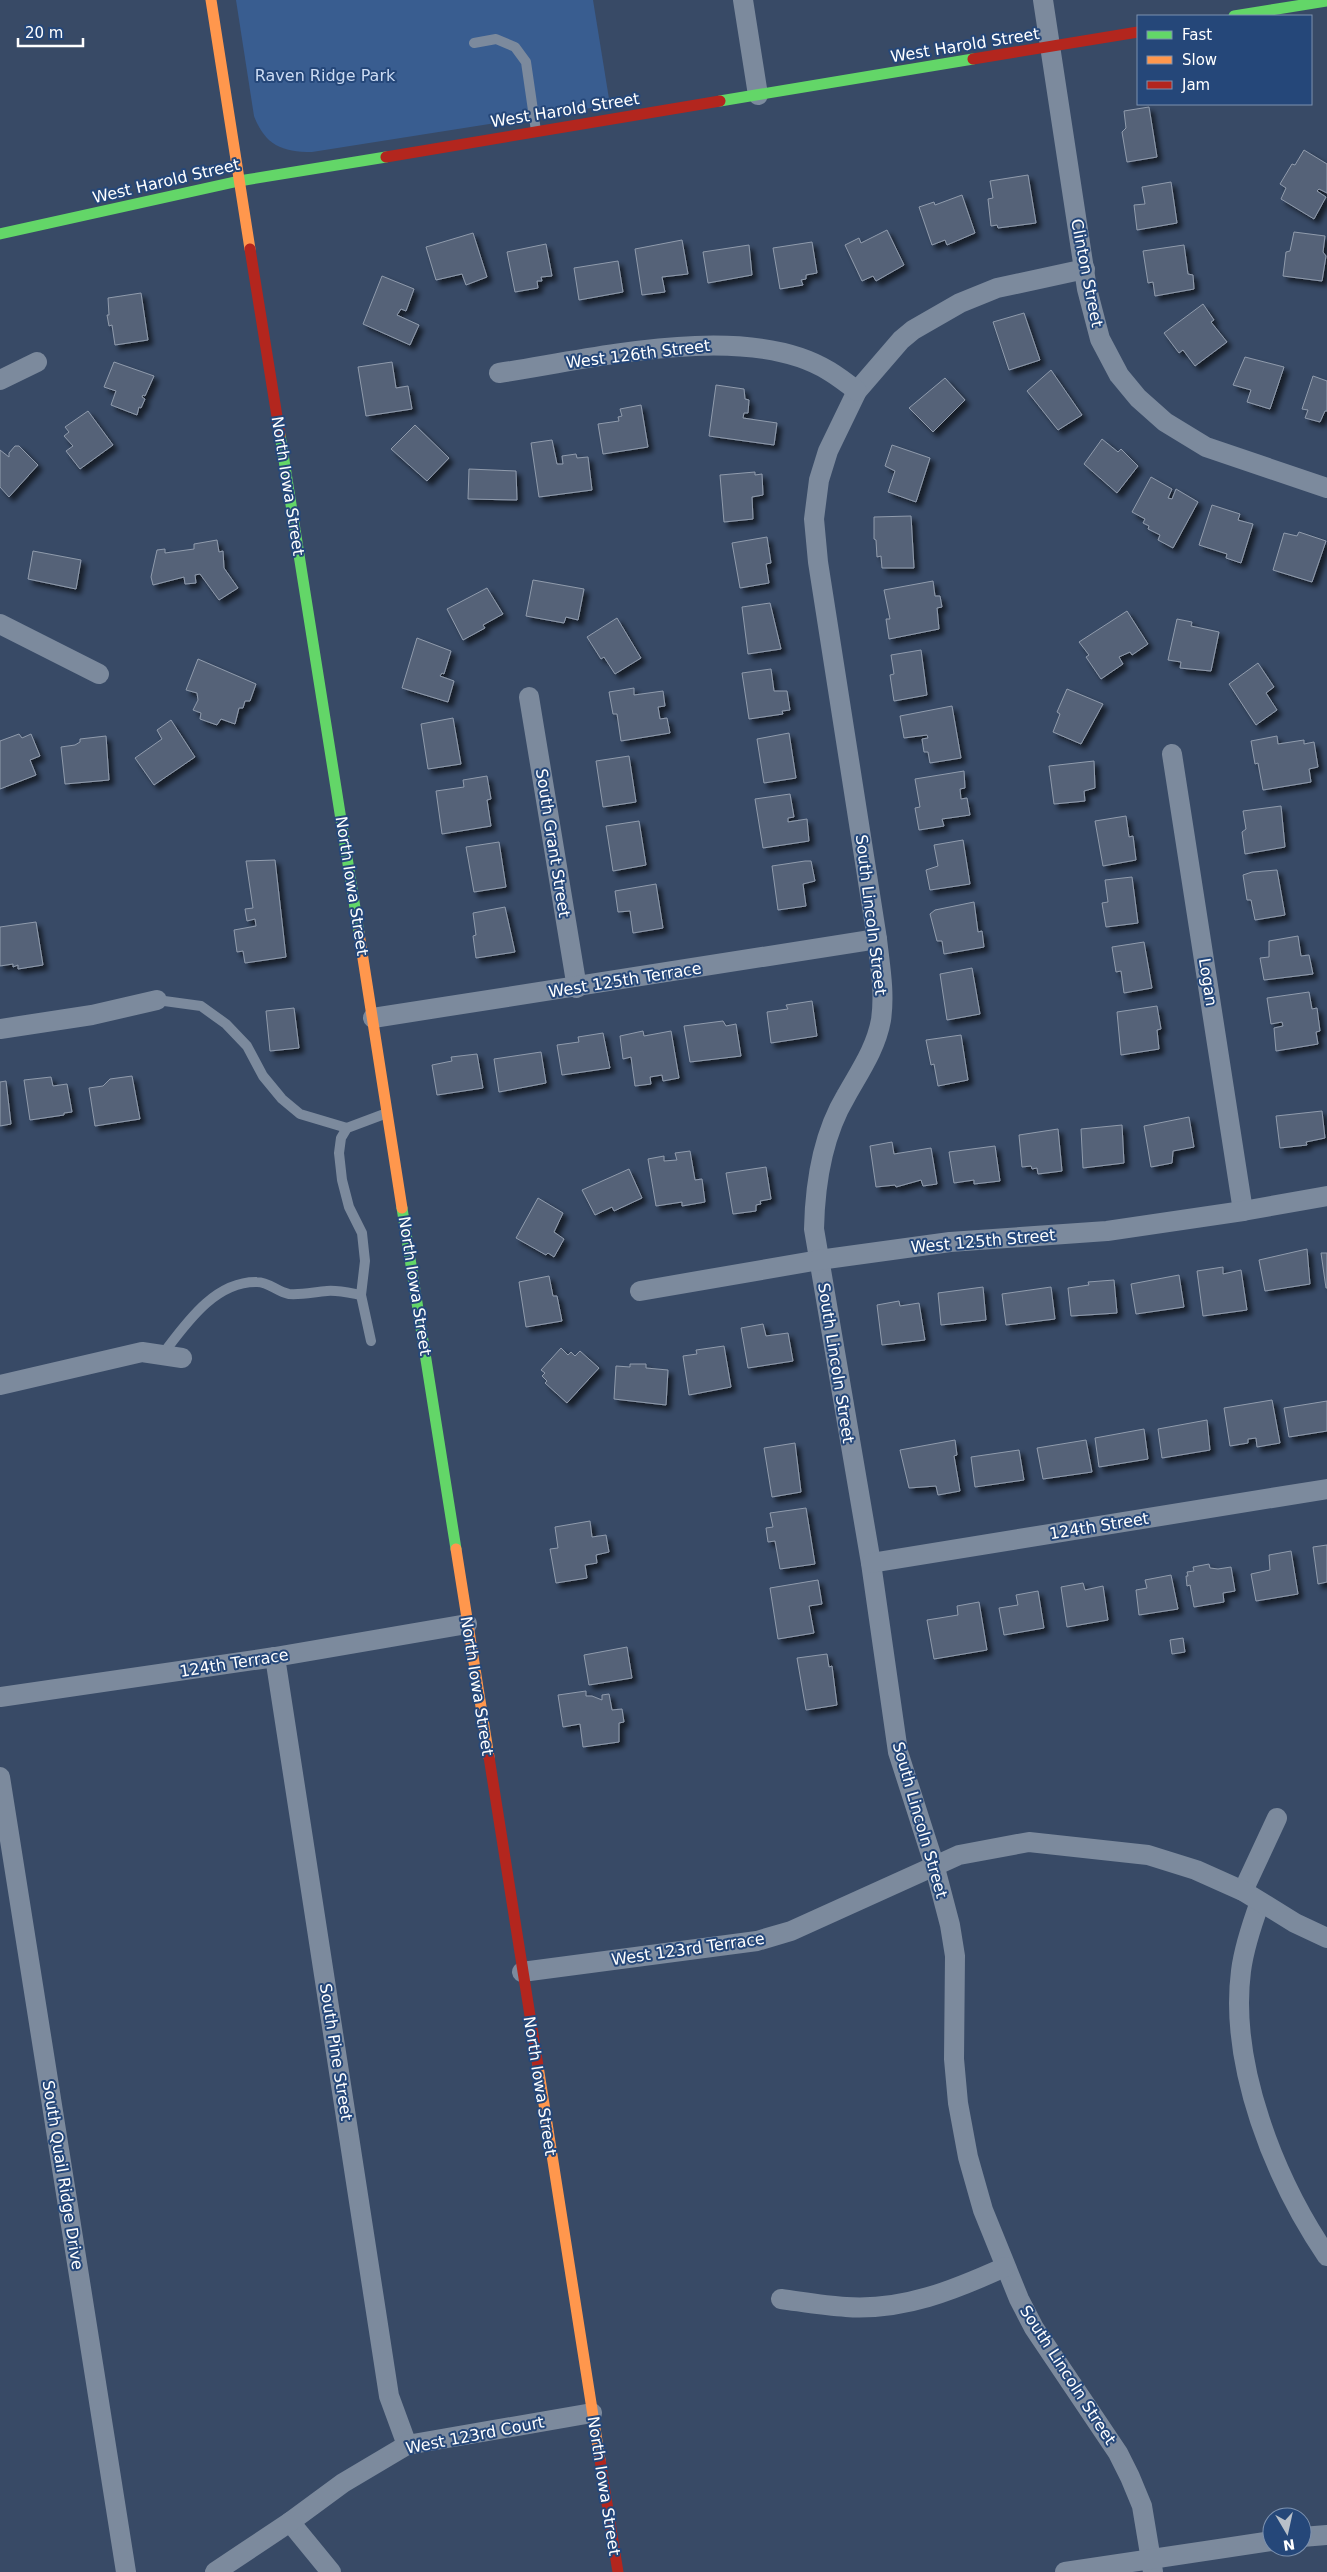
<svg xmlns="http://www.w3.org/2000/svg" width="1327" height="2572" viewBox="0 0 1327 2572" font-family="'DejaVu Sans',sans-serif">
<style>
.green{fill:#395d90}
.building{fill:#546278;stroke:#909bac;filter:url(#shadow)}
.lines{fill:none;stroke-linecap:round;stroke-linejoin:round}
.lane{stroke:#7c8a9d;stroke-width:10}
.street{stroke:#7c8a9d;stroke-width:20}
.fast{stroke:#63d668;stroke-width:11}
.slow{stroke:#ff974d;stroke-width:11}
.jam{stroke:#b3261e;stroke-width:11}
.labels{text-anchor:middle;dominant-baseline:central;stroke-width:4;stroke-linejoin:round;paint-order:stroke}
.street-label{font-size:16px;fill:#fff;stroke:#254779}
.park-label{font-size:16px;fill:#cbdbf3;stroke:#254779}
</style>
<defs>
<filter id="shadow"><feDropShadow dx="4.5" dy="4.5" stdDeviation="2.5" flood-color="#0009"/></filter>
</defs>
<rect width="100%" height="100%" fill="#384a66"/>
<path class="green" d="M236 0H593L610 105 312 152C282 152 265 145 254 116Z"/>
<g class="building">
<polygon points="1149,107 1157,157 1127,162 1122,132 1126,128 1124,111"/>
<polygon points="1304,150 1327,164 1327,193 1319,189 1317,191 1326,197 1314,219 1281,199 1286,188 1280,184 1292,164 1295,165"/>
<polygon points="1028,175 1036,223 998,228 997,225 991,226 988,199 993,198 990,181"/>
<polygon points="1171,182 1177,223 1137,230 1134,205 1145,204 1142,187"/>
<polygon points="962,195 975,233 947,245 945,240 932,245 919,207 934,202 935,205"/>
<polygon points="887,230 904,265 876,281 873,276 862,281 845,245 859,238 861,243"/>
<polygon points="1294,232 1325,236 1323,252 1326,256 1322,281 1283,276 1286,252 1290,251"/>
<polygon points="473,233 487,277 466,285 462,274 436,280 426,247"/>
<polygon points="682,240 688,274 662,277 665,292 642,295 635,249"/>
<polygon points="812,242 817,273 806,275 806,279 801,280 803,285 780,289 773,248"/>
<polygon points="546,244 552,276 541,277 542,281 537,281 538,288 515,292 507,252"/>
<polygon points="749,245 752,275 708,283 703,252"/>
<polygon points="1184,245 1188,274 1193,275 1194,289 1155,296 1153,282 1148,283 1143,251"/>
<polygon points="618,261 623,292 579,300 574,268"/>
<polygon points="382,276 414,289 406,311 401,309 397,315 419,325 410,345 363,324"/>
<polygon points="141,293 148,340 115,345 112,325 109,326 107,315 109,315 108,298"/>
<polygon points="1203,304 1214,320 1211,322 1227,342 1195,366 1183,350 1179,353 1164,333"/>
<polygon points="1024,313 1040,360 1009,370 993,322"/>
<polygon points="1245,357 1284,367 1270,409 1247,402 1251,390 1233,385"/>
<polygon points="114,362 154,376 145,396 143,395 142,397 145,399 141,408 139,407 137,415 111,405 116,391 104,387"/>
<polygon points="392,362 396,388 408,386 412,409 366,416 358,367"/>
<polygon points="1051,370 1082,415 1058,430 1027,391"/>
<polygon points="1313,376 1327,381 1327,411 1325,411 1320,422 1305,418 1308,410 1302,409"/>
<polygon points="945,378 965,400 933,432 909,408"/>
<polygon points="716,385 744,389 745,399 749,400 748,413 744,413 743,418 777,423 774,445 709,436"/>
<polygon points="641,405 648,447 603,454 598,424 619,421 618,417 622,416 620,409"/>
<polygon points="88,411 113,445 80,469 66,451 73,446 64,436 69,432 65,427"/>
<polygon points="415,425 449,458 427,481 391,449"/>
<polygon points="1102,439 1118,452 1121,449 1138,466 1117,493 1084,464"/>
<polygon points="552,440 557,464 563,464 562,456 576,454 577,458 588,457 592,490 539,497 531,443"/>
<polygon points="892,445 930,458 916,502 888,492 895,471 885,466"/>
<polygon points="15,446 19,446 38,465 9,497 0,487 0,450 9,457 9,453"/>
<polygon points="469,469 516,471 517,500 468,499"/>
<polygon points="755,472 755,475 762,474 763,495 752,497 753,519 724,522 720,475"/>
<polygon points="1151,477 1172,489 1168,498 1172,499 1176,489 1198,502 1173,548 1158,540 1160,535 1148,529 1149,526 1143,523 1145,519 1132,512"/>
<polygon points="1212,505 1240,514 1238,520 1253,524 1241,563 1226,558 1227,554 1199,545"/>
<polygon points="911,516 914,568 882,568 881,556 877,557 876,540 874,539 874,517"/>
<polygon points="1299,532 1326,541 1312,582 1273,570 1284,533 1297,536"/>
<polygon points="767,537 771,563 766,564 769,583 740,588 732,543"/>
<polygon points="217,540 219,552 223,551 224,568 238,588 219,600 200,574 195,575 196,583 185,584 184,577 153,585 151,577 157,550 165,549 165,553 194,549 194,544"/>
<polygon points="33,551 81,560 76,589 28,579"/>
<polygon points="533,580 584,589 578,620 566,617 564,623 526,616"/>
<polygon points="933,581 935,596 940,596 942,607 937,608 939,629 889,639 886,619 890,619 884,590"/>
<polygon points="487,588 503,614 483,625 485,628 463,640 447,609"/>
<polygon points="770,603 781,649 748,654 742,607"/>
<polygon points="1127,611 1148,644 1132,655 1130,652 1119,657 1123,664 1101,679 1086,657 1089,655 1079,642"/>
<polygon points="617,618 641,658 615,674 604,657 601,659 587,637"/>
<polygon points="1177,619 1192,622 1191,626 1219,632 1211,671 1180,668 1181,662 1168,660"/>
<polygon points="417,638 451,651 444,674 442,673 440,676 454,681 448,702 402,688"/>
<polygon points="921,650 927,695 894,701 890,675 894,674 891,655"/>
<polygon points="198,659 256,684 250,701 245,701 243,708 239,708 235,724 221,719 217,725 200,719 201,713 193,710 198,700 197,693 186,690"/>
<polygon points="1258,663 1274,687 1266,693 1277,710 1256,725 1229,684"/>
<polygon points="771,669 774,691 787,691 790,710 782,711 783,714 749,719 742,673"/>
<polygon points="634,688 634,695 663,691 665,706 658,707 660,719 667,718 670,733 621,741 617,714 613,714 609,692"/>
<polygon points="1067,689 1103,704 1081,744 1053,732 1060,714 1057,712"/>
<polygon points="952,706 961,758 930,763 928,752 924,752 922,739 928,738 927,735 904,738 900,716"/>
<polygon points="453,718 461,764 428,769 421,724"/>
<polygon points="171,720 195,757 154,785 135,758 162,739 157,730"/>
<polygon points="789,733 796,778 764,783 757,739"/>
<polygon points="19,734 22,738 31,734 40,756 30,760 36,775 0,789 0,741"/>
<polygon points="106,736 109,780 65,784 61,747 75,745 80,742 80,739"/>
<polygon points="1277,736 1278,744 1304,740 1304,744 1314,742 1318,767 1309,769 1311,782 1263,790 1258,763 1255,764 1251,741"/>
<polygon points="629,756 636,802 603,807 596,761"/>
<polygon points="1094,761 1095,788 1084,791 1085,801 1054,804 1049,766"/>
<polygon points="964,771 965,788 960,789 961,799 967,798 970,815 942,819 944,826 919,830 915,808 920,807 915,779"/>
<polygon points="487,776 491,799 487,800 491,826 442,834 436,791 464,787 463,780"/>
<polygon points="790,794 794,817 788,818 788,822 807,819 809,841 763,848 755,799"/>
<polygon points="1281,806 1285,847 1245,854 1242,832 1246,829 1243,811"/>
<polygon points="1126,816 1129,837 1133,836 1136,860 1103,866 1095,821"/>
<polygon points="639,821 646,865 613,871 606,826"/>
<polygon points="963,840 970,884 930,890 926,870 938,866 934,845"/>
<polygon points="499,842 506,887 474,892 466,847"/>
<polygon points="275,860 286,957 245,963 243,951 237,952 234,930 256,926 255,919 247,921 245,909 253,908 246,861"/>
<polygon points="805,861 811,861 815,881 803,884 806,906 778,910 772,866"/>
<polygon points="1277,870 1285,915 1255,920 1251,900 1247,900 1243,875 1252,872"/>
<polygon points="1132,877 1138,923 1106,927 1102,903 1108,902 1105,880"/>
<polygon points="656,884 663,928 633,933 630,911 618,912 615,891"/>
<polygon points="974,902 978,932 982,931 984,947 944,954 942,941 937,941 930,914 935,910"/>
<polygon points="505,907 515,952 476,958 473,936 476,935 473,913"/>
<polygon points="36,922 43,965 18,969 18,965 13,967 13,964 0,966 0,927"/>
<polygon points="1298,936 1301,956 1309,955 1313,974 1264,980 1260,958 1269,957 1269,941"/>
<polygon points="1144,942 1152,988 1124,993 1121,971 1116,972 1112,947"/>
<polygon points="972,968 980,1014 947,1020 940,974"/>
<polygon points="1309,992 1312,1009 1317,1008 1320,1031 1316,1032 1318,1044 1276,1051 1274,1028 1283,1026 1282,1022 1271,1024 1267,998"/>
<polygon points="812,1001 817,1036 771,1043 767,1012 788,1009 786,1005"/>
<polygon points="1157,1006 1161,1029 1157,1030 1159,1049 1121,1055 1117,1012"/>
<polygon points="294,1008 299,1048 270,1051 266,1011"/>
<polygon points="723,1021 726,1026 736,1024 741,1056 690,1062 684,1026"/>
<polygon points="643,1031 644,1036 671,1031 679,1078 663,1081 662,1075 650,1077 651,1084 635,1086 631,1057 623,1059 620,1036"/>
<polygon points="603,1033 610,1068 562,1075 557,1045 579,1042 578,1037"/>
<polygon points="961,1035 968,1080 938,1086 934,1064 931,1065 926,1040"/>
<polygon points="541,1052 546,1083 499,1092 494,1059"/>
<polygon points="477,1054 483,1088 437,1095 432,1065 452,1061 451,1057"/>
<polygon points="132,1076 140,1119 95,1126 89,1088 103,1086 110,1079"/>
<polygon points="51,1077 53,1086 67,1084 72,1112 64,1113 64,1115 30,1120 24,1080"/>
<polygon points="6,1081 11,1124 0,1126 0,1082"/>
<polygon points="1322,1111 1325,1138 1306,1142 1307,1145 1280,1148 1276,1116"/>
<polygon points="1189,1117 1194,1147 1173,1151 1172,1163 1151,1167 1144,1126"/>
<polygon points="1122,1125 1124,1163 1083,1168 1081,1129"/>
<polygon points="1058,1129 1062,1171 1038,1174 1037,1168 1032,1169 1031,1166 1022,1167 1019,1135"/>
<polygon points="892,1142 894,1154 931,1148 937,1184 923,1186 921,1180 896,1187 895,1185 876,1187 870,1146"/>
<polygon points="995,1146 1000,1181 974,1184 974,1180 954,1183 949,1152"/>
<polygon points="690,1151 695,1180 702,1179 705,1202 682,1206 682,1202 656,1206 648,1159 664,1156 664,1161 677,1160 675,1153"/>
<polygon points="766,1167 771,1199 760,1201 761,1204 756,1205 756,1211 733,1214 726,1173"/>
<polygon points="629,1169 642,1198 614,1211 612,1207 595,1215 582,1190"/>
<polygon points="538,1198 563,1213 554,1232 564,1239 554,1257 548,1253 546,1255 516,1238"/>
<polygon points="1307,1249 1310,1284 1265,1291 1259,1260"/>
<polygon points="1321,1253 1327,1253 1327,1288 1326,1288"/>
<polygon points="1223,1267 1223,1274 1241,1270 1247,1310 1203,1316 1197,1271"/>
<polygon points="1179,1275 1184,1307 1136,1314 1131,1284"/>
<polygon points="549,1276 553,1296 557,1296 562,1321 526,1327 519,1282"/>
<polygon points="1114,1280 1117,1313 1071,1316 1068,1288 1089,1285 1088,1282"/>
<polygon points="983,1287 986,1320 941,1325 938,1293"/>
<polygon points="1051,1287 1055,1319 1006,1325 1002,1294"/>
<polygon points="899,1301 900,1306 919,1303 925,1340 882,1345 877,1305"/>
<polygon points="763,1324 766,1336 788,1333 793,1361 748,1368 741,1328"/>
<polygon points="724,1346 731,1387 689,1395 683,1356 697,1354 696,1350"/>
<polygon points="561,1348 568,1355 571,1352 575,1356 580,1351 599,1368 567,1403 545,1383 547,1381 542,1376 545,1373 541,1370"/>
<polygon points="630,1364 646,1364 646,1368 668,1370 666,1405 614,1399 616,1366 630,1367"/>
<polygon points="1272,1400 1280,1443 1257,1447 1256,1438 1248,1439 1248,1443 1230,1446 1224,1408"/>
<polygon points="1327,1401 1327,1431 1289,1437 1284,1408"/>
<polygon points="1207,1420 1210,1450 1162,1458 1158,1429"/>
<polygon points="1144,1429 1148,1459 1099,1467 1095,1438"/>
<polygon points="955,1440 957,1455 954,1456 960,1491 938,1495 936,1486 909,1488 900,1450"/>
<polygon points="1086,1440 1092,1472 1043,1479 1037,1448"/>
<polygon points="795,1443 801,1492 772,1497 764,1448"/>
<polygon points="1019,1450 1024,1480 975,1487 971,1457"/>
<polygon points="806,1508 815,1564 780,1569 775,1541 768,1542 766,1528 773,1527 770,1513"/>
<polygon points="590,1521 592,1537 606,1535 609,1552 596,1555 597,1563 585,1565 587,1578 556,1583 550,1549 558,1548 555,1527"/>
<polygon points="1327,1545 1327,1582 1318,1584 1313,1547"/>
<polygon points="1291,1551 1298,1594 1256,1601 1251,1574 1270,1570 1269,1555"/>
<polygon points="1209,1564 1210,1568 1218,1569 1231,1567 1235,1591 1223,1593 1224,1602 1194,1607 1190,1585 1187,1586 1186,1576 1188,1576 1187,1572 1194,1571 1193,1567"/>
<polygon points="1171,1575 1178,1609 1139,1615 1136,1590 1147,1588 1145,1580"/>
<polygon points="818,1580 822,1604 809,1606 814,1633 778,1639 770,1588"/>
<polygon points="1083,1583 1085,1590 1103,1586 1108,1620 1067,1627 1061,1587"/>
<polygon points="1038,1591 1044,1628 1004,1635 999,1608 1018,1605 1016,1595"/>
<polygon points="979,1602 987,1650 934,1659 927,1620 958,1615 957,1606"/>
<polygon points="1183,1638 1185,1652 1172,1654 1170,1640"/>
<polygon points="627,1647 632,1678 589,1685 584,1655"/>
<polygon points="827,1654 829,1667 832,1666 837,1705 806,1710 797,1658"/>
<polygon points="586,1691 586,1696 592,1696 602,1700 602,1695 609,1694 612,1710 622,1709 624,1722 619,1723 619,1742 583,1747 580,1724 563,1727 558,1695"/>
</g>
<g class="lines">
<g class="lane">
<polyline points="474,43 496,39 515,47 526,62 536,131"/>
<polyline points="157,1000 201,1006 226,1024 247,1046 263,1076 282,1099 300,1114 347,1128"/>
<polyline points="371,1341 361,1295 365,1261 362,1233 349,1207 342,1180 339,1153 341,1138 347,1128 387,1113"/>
<path d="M162 1355C185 1325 214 1281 257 1282 269 1282 277 1292 289 1294 302 1295 314 1292 327 1291 338 1290 350 1293 361 1295"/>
</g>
<g class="street">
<polyline points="743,0 758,95"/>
<polyline points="1043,0 1087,289 1100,339 1119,375 1138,398 1165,422 1206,447 1327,488"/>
<path d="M1085 269 997 288 960 303 913 330 901 340 857 391 828 451 819 480 814 519 818 562 877 939C880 966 885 993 881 1020 876 1048 860 1071 846 1096 822 1136 815 1183 814 1229L871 1563 898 1752 934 1864 950 1925 955 1956 954 2059 958 2103 968 2157 983 2210 1019 2299 1034 2328 1118 2453 1130 2477 1142 2506 1153 2572"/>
<path d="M499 373C591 359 747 320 829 371 839 377 848 384 857 391"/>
<polyline points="0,380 37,362"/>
<polyline points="0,624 99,674"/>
<polyline points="529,697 577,988"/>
<polyline points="1172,754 1243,1211"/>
<polyline points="373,1018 877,939"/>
<polyline points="0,1029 92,1015 157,1000"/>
<polyline points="640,1291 819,1260 950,1242 1107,1231 1243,1211 1327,1196"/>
<polyline points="0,1385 142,1352 182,1358"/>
<polyline points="871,1563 1327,1489"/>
<polyline points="275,1657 389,2396 407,2445"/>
<polyline points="0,1697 275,1657 467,1624"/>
<polyline points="0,1777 126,2572"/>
<polyline points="1243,1891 1277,1818"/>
<path d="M1260 1902C1252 1924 1244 1947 1241 1971 1229 2065 1275 2180 1327 2256"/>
<polyline points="522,1972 757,1941 791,1931 959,1855 1029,1842 1148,1855 1196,1870 1243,1891 1295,1923 1327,1938"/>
<path d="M781 2299C803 2302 825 2306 846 2307 903 2311 954 2290 1005 2267"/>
<polyline points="290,2522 331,2572"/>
<polyline points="1302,2537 1327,2535"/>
<polyline points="215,2572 290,2522 343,2483 407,2445 592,2413"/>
<polyline points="1065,2572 1272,2541"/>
</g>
<g class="fast">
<polyline points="1234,16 1327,1"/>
<polyline points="720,101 973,59"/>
<polyline points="0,234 239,181 386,157"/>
<polyline points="280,435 359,933"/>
<polyline points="402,1208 456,1549"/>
</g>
<g class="slow">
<polyline points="211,0 250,249"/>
<polyline points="359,933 402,1208"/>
<polyline points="456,1549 489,1757"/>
<polyline points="538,2066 600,2460"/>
</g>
<g class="jam">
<polyline points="973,59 1138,32"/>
<polyline points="386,157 720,101"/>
<polyline points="250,249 280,435"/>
<polyline points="489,1757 538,2066"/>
<polyline points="600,2460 618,2572"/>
</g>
</g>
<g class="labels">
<g class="street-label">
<text transform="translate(965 45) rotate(-9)">West Harold Street</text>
<text transform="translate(565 110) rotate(-9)">West Harold Street</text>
<text transform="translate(166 181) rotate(-13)">West Harold Street</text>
<text transform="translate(1087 273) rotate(79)">Clinton Street</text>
<text transform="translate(638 354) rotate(-7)">West 126th Street</text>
<text transform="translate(288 486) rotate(81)">North Iowa Street</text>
<text transform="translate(553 843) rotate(81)">South Grant Street</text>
<text transform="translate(352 886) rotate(81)">North Iowa Street</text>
<text transform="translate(871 915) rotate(83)">South Lincoln Street</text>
<text transform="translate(625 980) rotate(-9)">West 125th Terrace</text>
<text transform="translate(1208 982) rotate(81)">Logan</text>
<text transform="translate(983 1241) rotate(-5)">West 125th Street</text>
<text transform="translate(415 1286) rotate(81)">North Iowa Street</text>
<text transform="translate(836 1363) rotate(81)">South Lincoln Street</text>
<text transform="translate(1099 1526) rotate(-9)">124th Street</text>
<text transform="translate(234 1663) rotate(-9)">124th Terrace</text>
<text transform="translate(477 1686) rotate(81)">North Iowa Street</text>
<text transform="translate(920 1820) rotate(74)">South Lincoln Street</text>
<text transform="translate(688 1949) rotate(-8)">West 123rd Terrace</text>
<text transform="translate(336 2052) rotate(81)">South Pine Street</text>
<text transform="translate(540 2086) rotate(81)">North Iowa Street</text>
<text transform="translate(63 2175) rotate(81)">South Quail Ridge Drive</text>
<text transform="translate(1068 2375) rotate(57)">South Lincoln Street</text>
<text transform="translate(475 2435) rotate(-11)">West 123rd Court</text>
<text transform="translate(604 2486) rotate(81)">North Iowa Street</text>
</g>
<g class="park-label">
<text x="325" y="75">Raven Ridge Park</text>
</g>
</g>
<rect x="1137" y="15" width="175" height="90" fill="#254779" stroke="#7c91af"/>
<rect x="1147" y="31" width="25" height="8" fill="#63d668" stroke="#7c91af"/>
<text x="1182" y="40" font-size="15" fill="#ffffff">Fast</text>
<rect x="1147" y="56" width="25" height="8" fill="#ff974d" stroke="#7c91af"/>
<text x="1182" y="65" font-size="15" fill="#ffffff">Slow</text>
<rect x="1147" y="81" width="25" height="8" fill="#b3261e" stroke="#7c91af"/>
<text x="1182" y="90" font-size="15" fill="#ffffff">Jam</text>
<g transform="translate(1287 2532) rotate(171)"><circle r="24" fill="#254779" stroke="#7c91af"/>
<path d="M0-4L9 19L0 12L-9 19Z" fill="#b9c0c9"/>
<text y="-8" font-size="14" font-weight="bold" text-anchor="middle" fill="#ffffff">N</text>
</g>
<path d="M18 38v8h65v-8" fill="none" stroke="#ffffff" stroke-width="2.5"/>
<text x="25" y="38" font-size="15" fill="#ffffff" stroke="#254779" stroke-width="4" paint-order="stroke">20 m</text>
</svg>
